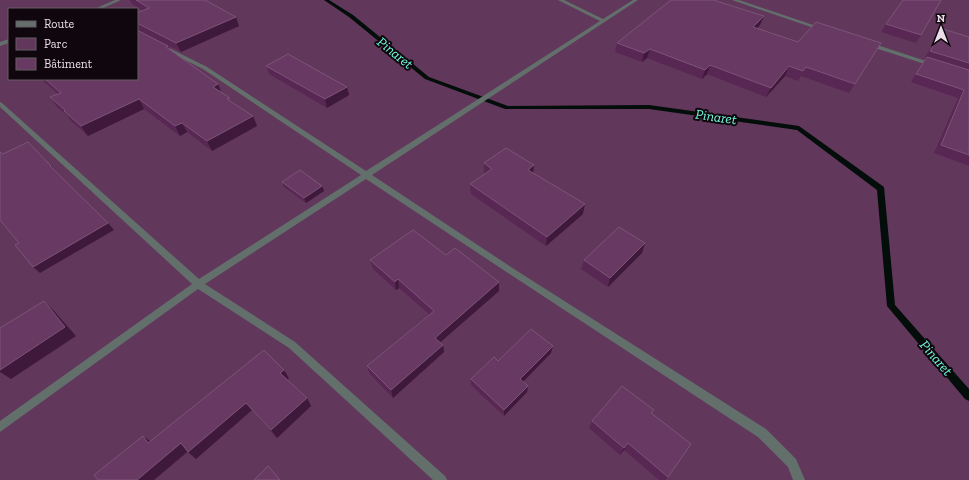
<svg xmlns="http://www.w3.org/2000/svg" width="969" height="480" viewBox="0 0 969 480" font-family="'Zilla Slab',serif">
<style>
.green{fill:#61385b;fill-rule:evenodd}
.lines{fill:none;stroke-linecap:round;stroke-linejoin:round}
.stream{fill:#030d0a;fill-rule:evenodd}
.street{fill:#626f6b;fill-rule:evenodd}
.wall{fill:#582753}
.shaded-wall{fill:#3f193b}
.building{fill:#683a63;stroke:#7c5478}
.labels{text-anchor:middle;dominant-baseline:central;stroke-width:4;stroke-linejoin:round;paint-order:stroke}
.water-label{font-size:14px;font-style:italic;fill:#71fdde;stroke:#0f070d}
</style>
<rect width="100%" height="100%" fill="#2b1928"/>
<path class="green" d="M0 0H969V480H0ZM9 9H137V79H9Z"/>
<g class="lines">
<polygon class="stream" points="324,0 329,0 353,15 429,77 508,106 649,105 799,126 884,187 895,305 969,389 969,401 965,399 887,306 877,190 797,130 649,109 505,109 425,79 349,17"/>
<g class="street">
<polygon points="115,0 121,0 101,9 94,9"/>
<polygon points="558,0 564,0 603,19 633,0 638,0 372,175 514,269 766,429 796,459 805,480 793,480 788,467 758,437 508,273 366,179 205,284 295,342 445,476 447,480 433,480 289,348 198,289 0,432 0,421 192,284 0,107 0,102 2,103 199,279 361,175 203,69 161,48 161,46 165,46 207,67 366,171 600,21"/>
<polygon points="732,0 739,0 825,29 820,30"/>
<polygon points="9,39 9,43 0,46 0,42"/>
<polygon points="868,42 935,64 936,65 931,66 866,45 865,44"/>
</g>
</g>
<g class="wall">
<polygon points="130,0 205,0 239,26 181,52 153,38 168,46 170,50 221,92 232,102 253,116 257,126 212,151 187,132 180,136 144,109 88,136 71,121 67,115 57,107 50,97 58,94 41,79 137,79 137,13 143,11 132,4"/>
<polygon points="764,16 760,25 757,29 798,42 881,43 849,93 801,76 798,81 785,76 766,97 707,74 702,79 647,58 642,62 615,52 617,43"/>
<polygon points="886,24 921,35 916,43 881,32"/>
<polygon points="943,29 969,37 969,166 934,153 958,98 911,82 925,59 924,59 937,37"/>
<polygon points="266,66 347,87 349,95 327,108 269,74"/>
<polygon points="484,163 534,165 533,173 583,214 546,246 471,194 470,184 485,174 484,173"/>
<polygon points="282,182 322,186 324,191 306,203 284,187"/>
<polygon points="645,243 642,253 608,287 581,269 584,260"/>
<polygon points="446,255 499,282 499,291 440,342 443,345 444,352 393,398 369,373 367,366 429,314 399,288 396,290 373,269 370,260"/>
<polygon points="551,353 523,382 528,386 527,392 504,416 471,385 471,379 498,361"/>
<polygon points="289,378 287,379 307,398 311,406 277,438 252,410 196,459 188,452 154,480 98,480 150,442"/>
<polygon points="652,414 668,477 665,480 659,480 624,450 620,455 589,428 592,421"/>
</g>
<g class="shaded-wall">
<polygon points="764,16 760,25 749,36 753,27"/>
<polygon points="236,17 239,26 181,52 176,43"/>
<polygon points="650,49 647,58 642,62 644,53"/>
<polygon points="710,65 707,74 702,79 705,70"/>
<polygon points="789,66 785,76 766,97 771,88"/>
<polygon points="218,84 222,94 213,87"/>
<polygon points="347,87 349,95 327,108 325,99"/>
<polygon points="139,99 144,109 88,136 81,126"/>
<polygon points="253,116 257,126 212,151 207,141"/>
<polygon points="182,123 187,132 180,136 175,126"/>
<polygon points="534,165 533,175 528,170"/>
<polygon points="50,166 51,166 57,173 56,174"/>
<polygon points="322,186 324,191 306,203 304,198"/>
<polygon points="585,204 583,214 546,246 547,237"/>
<polygon points="108,223 114,230 40,273 33,267"/>
<polygon points="645,243 642,253 608,287 610,278"/>
<polygon points="398,279 399,288 396,290 395,282"/>
<polygon points="499,282 499,291 436,346 435,338"/>
<polygon points="44,301 54,311 76,336 11,379 0,372 0,370"/>
<polygon points="443,345 444,352 393,398 391,390"/>
<polygon points="553,346 551,353 519,386 520,379"/>
<polygon points="284,370 289,378 286,381 280,373"/>
<polygon points="528,386 527,392 504,416 504,410"/>
<polygon points="307,398 311,406 277,438 271,430"/>
<polygon points="246,403 252,410 196,459 188,452"/>
<polygon points="143,436 153,443 148,443"/>
<polygon points="181,443 189,450 154,480 137,480"/>
<polygon points="628,443 624,450 620,455 624,448"/>
</g>
<g class="building">
<polygon points="136,0 205,0 236,17 176,43 137,23 137,13 149,8"/>
<polygon points="671,0 713,0 764,16 753,27 798,42 816,22 881,43 855,84 806,67 803,71 789,66 771,88 710,65 705,70 650,49 644,53 617,43"/>
<polygon points="903,0 941,0 921,35 886,24"/>
<polygon points="943,29 969,37 969,63 930,51"/>
<polygon points="137,30 168,46 166,47 218,84 213,87 230,98 227,99 253,116 207,141 182,123 175,126 139,99 81,126 64,111 65,110 50,97 61,93 45,79 137,79"/>
<polygon points="288,54 347,87 325,99 266,66"/>
<polygon points="927,57 969,70 969,155 941,145 964,90 916,74"/>
<polygon points="28,142 51,166 50,166 108,223 33,267 15,245 19,243 0,220 0,152 3,154"/>
<polygon points="506,148 534,165 528,170 585,204 547,237 470,184 492,169 484,163"/>
<polygon points="300,170 322,186 304,198 282,182"/>
<polygon points="619,227 645,243 610,278 584,260"/>
<polygon points="413,230 446,255 455,248 499,282 435,338 443,345 391,390 367,366 434,311 398,279 395,282 370,260"/>
<polygon points="44,301 65,327 0,370 0,328"/>
<polygon points="531,329 553,346 520,379 528,386 504,410 471,379 494,357 498,361"/>
<polygon points="264,350 284,370 280,373 307,398 271,430 246,403 188,452 181,443 137,480 98,480 94,475 143,436 148,443"/>
<polygon points="622,386 654,410 651,413 691,444 668,477 628,443 624,448 592,421"/>
<polygon points="268,466 280,480 254,480"/>
</g>
<g class="labels">
<g class="water-label">
<text transform="translate(395 53) rotate(39)">Pinaret</text>
<text transform="translate(716 117) rotate(8)">Pinaret</text>
<text transform="translate(936 358) rotate(49)">Pinaret</text>
</g>
</g>
<rect x="8" y="8" width="130" height="72" fill="#0f070d" stroke="#675d65"/>
<rect x="16" y="21" width="20" height="6" fill="#626f6b" stroke="#675d65"/>
<text x="44" y="28" font-size="12" fill="#ebdee8">Route</text>
<rect x="16" y="38" width="20" height="12" fill="#61385b" stroke="#675d65"/>
<text x="44" y="48" font-size="12" fill="#ebdee8">Parc</text>
<rect x="16" y="58" width="20" height="12" fill="#683a63" stroke="#675d65"/>
<text x="44" y="68" font-size="12" fill="#ebdee8">Bâtiment</text>
<g transform="translate(941 28)" stroke="#0f070d" stroke-width="3" paint-order="stroke">
<path d="M0-3L7 15L0 10L-7 15Z" fill="#ebdee8"/>
<text y="-6" font-size="11" font-weight="bold" text-anchor="middle" fill="#ebdee8">N</text>
</g>
</svg>
